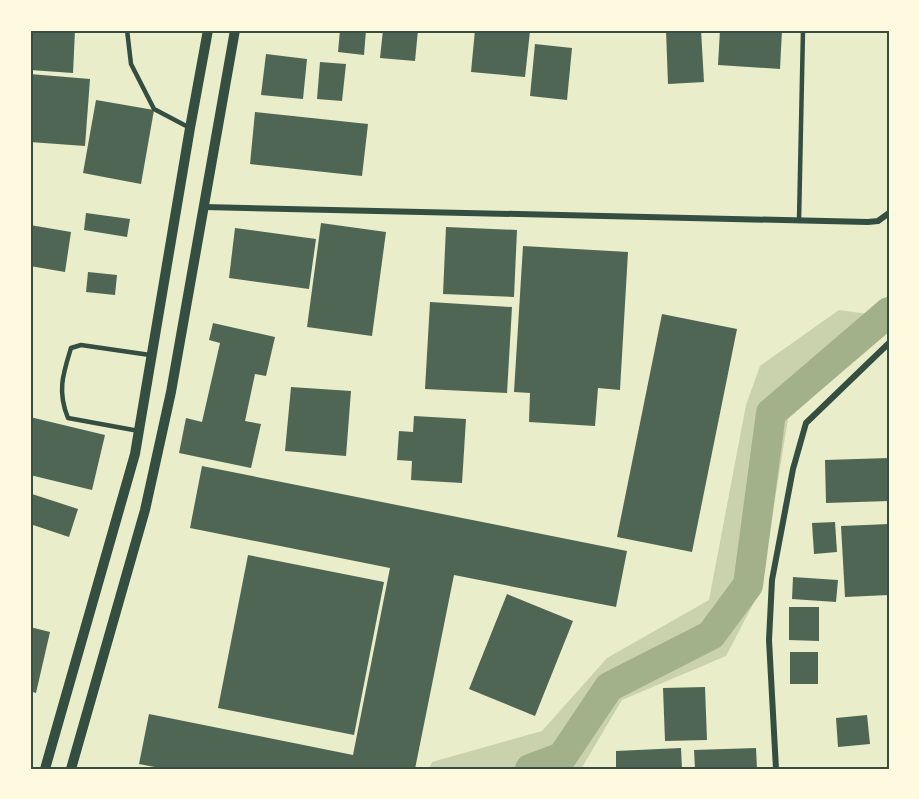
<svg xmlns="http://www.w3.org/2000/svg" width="919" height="799" viewBox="0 0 919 799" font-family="Helvetica,sans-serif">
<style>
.green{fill:#cad2ad}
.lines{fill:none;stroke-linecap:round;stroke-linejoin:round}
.canal{stroke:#a3b18a;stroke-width:30}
.building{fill:#4f6655}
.service{stroke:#344e41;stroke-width:4.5}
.minor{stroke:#344e41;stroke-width:6}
.tertiary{stroke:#344e41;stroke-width:10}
.neatline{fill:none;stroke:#344e41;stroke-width:2}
</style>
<rect width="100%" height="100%" fill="#e9edc9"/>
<polygon class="green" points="839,310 889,317 889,329 788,419 760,591 726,656 622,700 581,769 429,769 432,762 542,731 607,658 709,600 746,405 760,366"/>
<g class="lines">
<polyline class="canal" points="530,769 562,757 609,687 711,635 748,585 771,413 889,312"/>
</g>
<g class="building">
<polygon points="30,30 75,30 73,73 30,70"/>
<polygon points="340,30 366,30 364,55 338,52"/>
<polygon points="383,30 418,30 415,61 380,58"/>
<polygon points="475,30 530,31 525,77 471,72"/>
<polygon points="666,30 701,30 704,82 668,84"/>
<polygon points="720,30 782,30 780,69 718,65"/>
<polygon points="535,44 572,48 567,100 530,96"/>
<polygon points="266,54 307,59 303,99 261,95"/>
<polygon points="320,62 346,64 342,101 317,99"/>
<polygon points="30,74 90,79 85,146 30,142"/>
<polygon points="96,100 154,110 141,184 83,173"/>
<polygon points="255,112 368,124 362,176 250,164"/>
<polygon points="86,213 130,219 127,237 84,230"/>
<polygon points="321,223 386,232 372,336 307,327"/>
<polygon points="30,225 71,232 65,272 30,266"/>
<polygon points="446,227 517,230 514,297 443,294"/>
<polygon points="235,228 316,239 309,289 229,278"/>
<polygon points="523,246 628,252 620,390 598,388 595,426 529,422 530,393 514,392"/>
<polygon points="88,272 117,275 115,295 86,292"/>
<polygon points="430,302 512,307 507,393 425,389"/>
<polygon points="662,314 737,329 692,552 617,537"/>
<polygon points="213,323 275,337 266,376 255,374 245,421 261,424 251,468 179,453 186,418 202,422 220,343 209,340"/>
<polygon points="291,387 351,391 346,456 285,451"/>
<polygon points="414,416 466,419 462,483 411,480 412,461 397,460 399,431 413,432"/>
<polygon points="30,417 105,435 92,490 30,475"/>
<polygon points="889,458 889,501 826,503 825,460"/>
<polygon points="202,466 627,551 616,607 454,575 415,769 165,769 139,764 149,714 353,755 390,568 190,528"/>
<polygon points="32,494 78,509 69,537 30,524 30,501"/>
<polygon points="835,522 837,552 814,554 812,523"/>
<polygon points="889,524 889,595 845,597 841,526"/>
<polygon points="248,555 384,582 354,735 218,708"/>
<polygon points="793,577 838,580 836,602 792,599"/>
<polygon points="507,594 573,621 535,716 469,689"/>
<polygon points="789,607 819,607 819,641 789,640"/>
<polygon points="30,627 50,632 36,693 30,691"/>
<rect x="790" y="652" width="28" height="32"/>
<polygon points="705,687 707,740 665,741 663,688"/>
<polygon points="867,715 870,744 838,747 836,718"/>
<polygon points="681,748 682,769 616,769 616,751"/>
<polygon points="756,748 757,769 695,769 694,750"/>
</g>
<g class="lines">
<g class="service">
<polyline points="127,30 131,64 154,109 190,128"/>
<polyline points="799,221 803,30"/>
<path d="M139 431 68 418C57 391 63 374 71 348L81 345 150 355"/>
</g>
<g class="minor">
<polyline points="204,207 868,222 878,221 889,213"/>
<polyline points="776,769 769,640 772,580 793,469 806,423 889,343"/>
</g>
<g class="tertiary">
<polyline points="45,769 135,454 190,128 208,30"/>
<polyline points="71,769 145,510 171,392 235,30"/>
</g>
</g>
<rect width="919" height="799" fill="none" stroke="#fefae0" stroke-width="63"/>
<rect x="32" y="32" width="856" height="736" class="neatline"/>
</svg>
